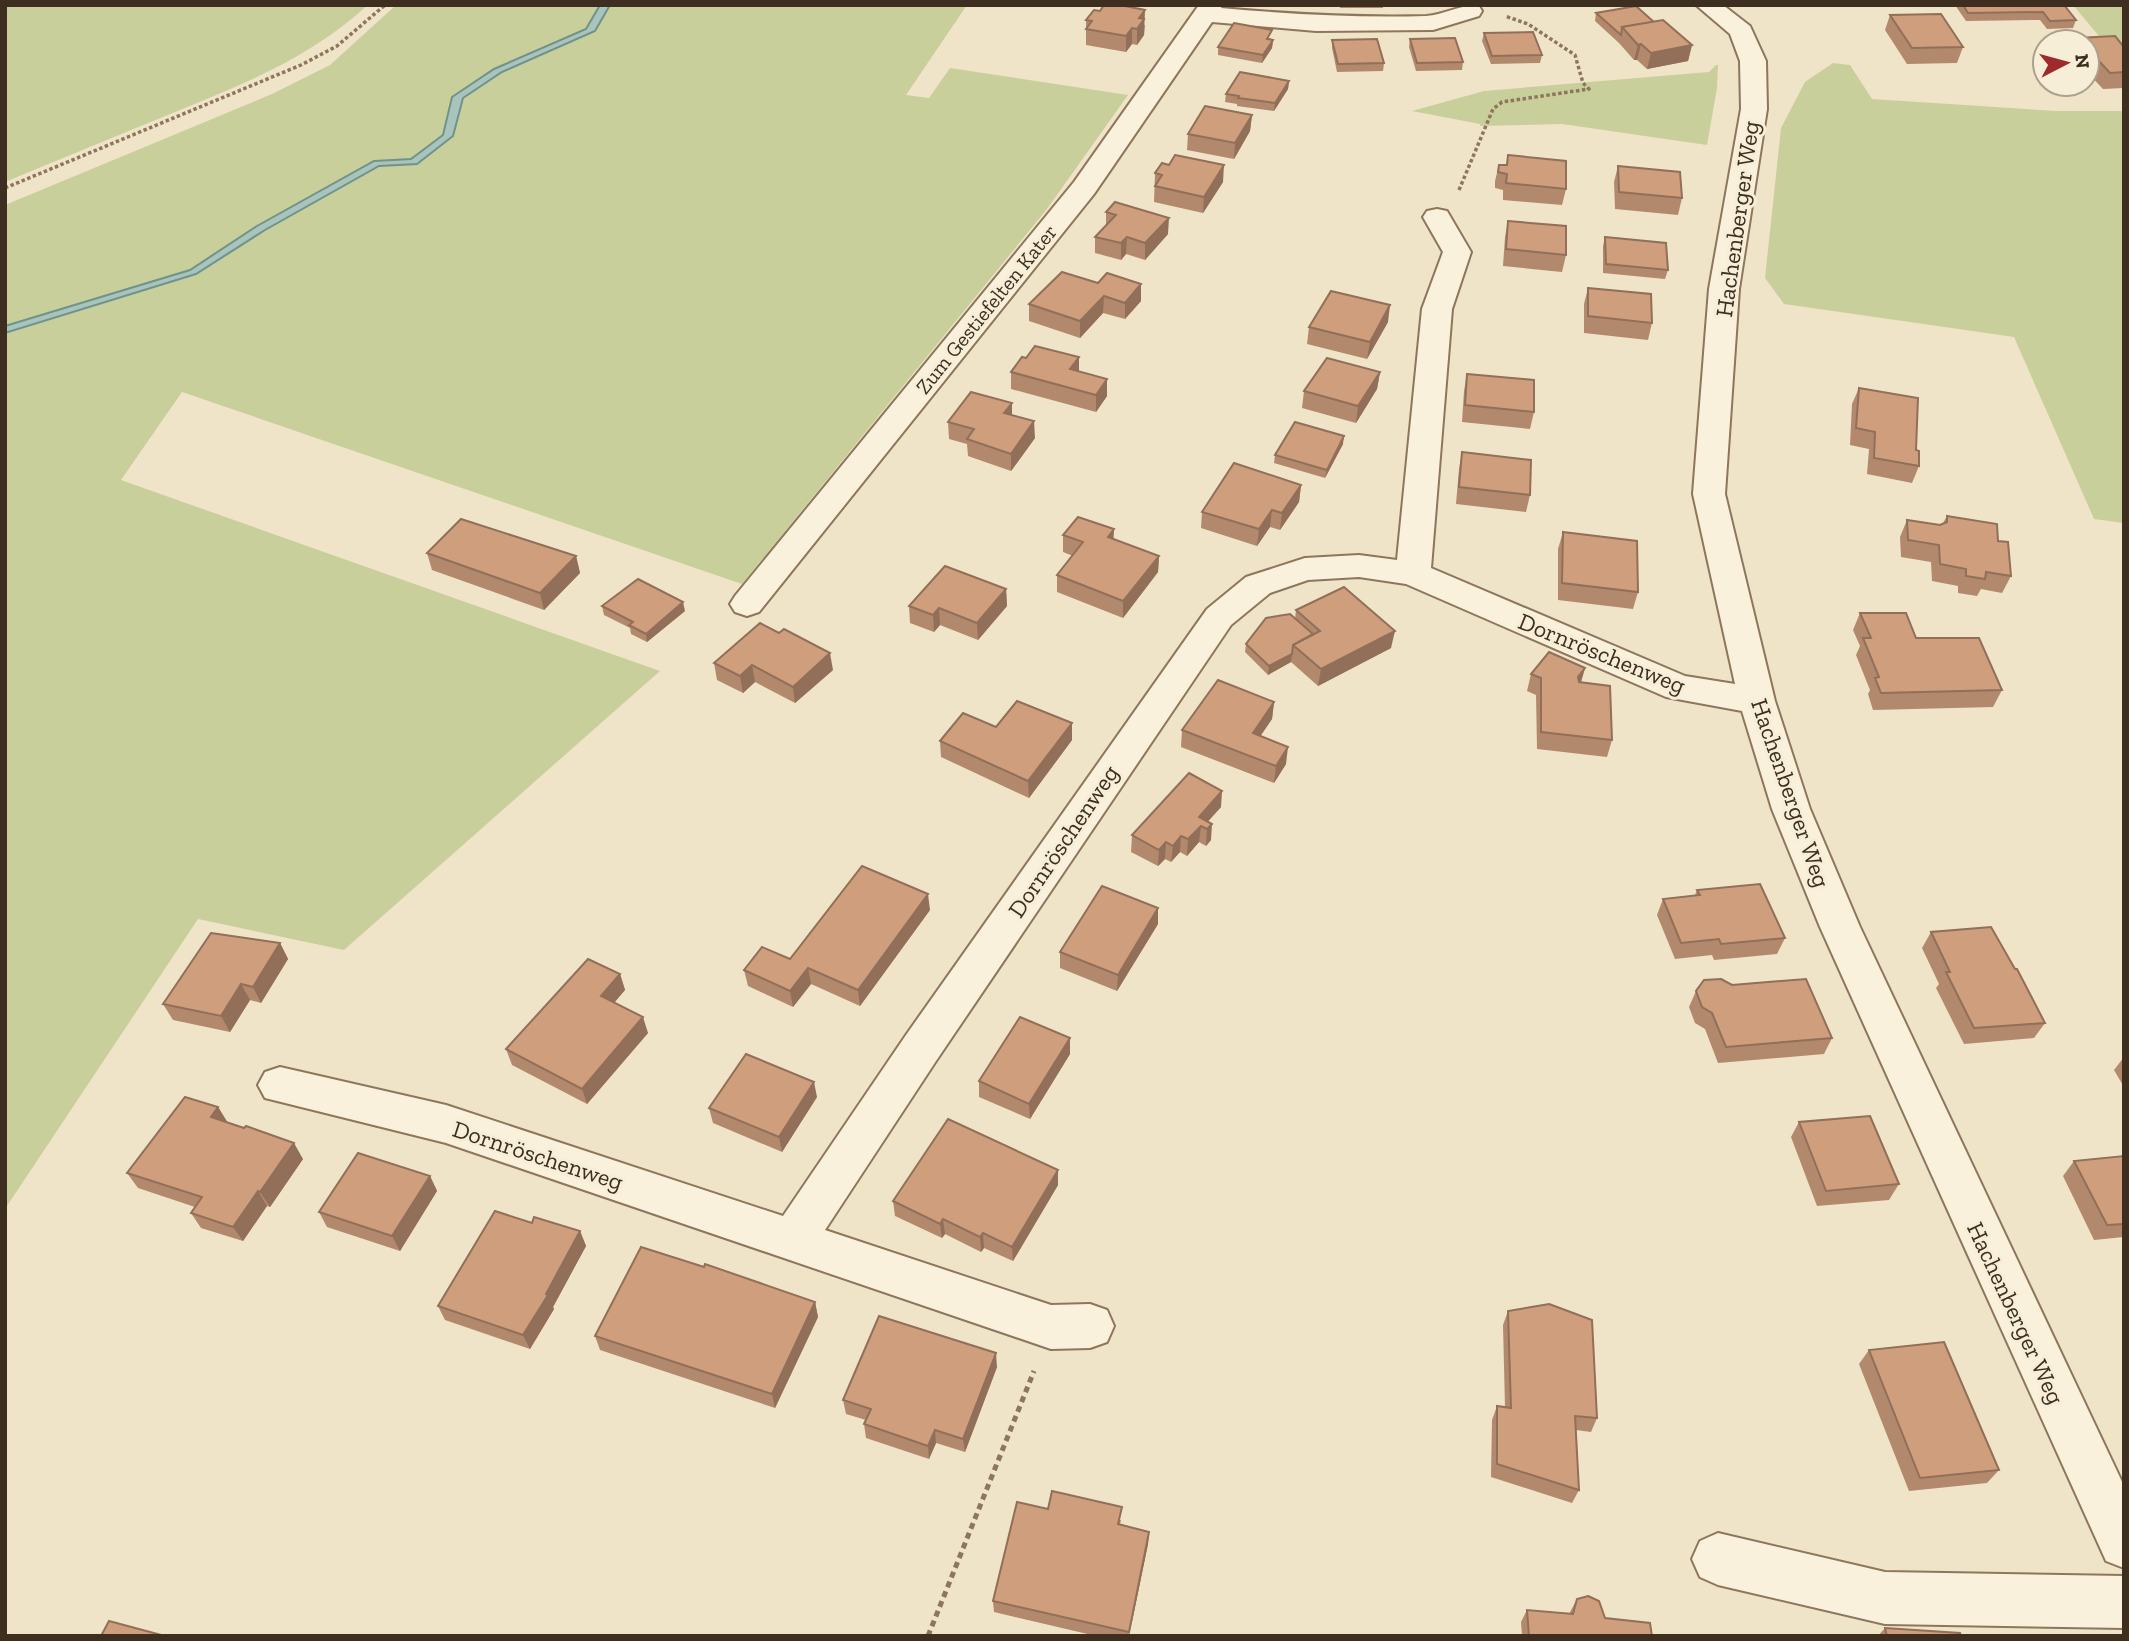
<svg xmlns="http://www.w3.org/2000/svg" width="2129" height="1641" viewBox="0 0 2129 1641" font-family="'Zilla Slab',serif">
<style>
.green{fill:#c9cf9b}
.water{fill:#a9c4bc;stroke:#6f938a;stroke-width:2}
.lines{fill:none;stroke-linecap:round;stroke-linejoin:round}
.minor-casing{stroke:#8d765c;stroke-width:4}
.path-far1{stroke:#8d765c;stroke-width:3.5;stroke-dasharray:3.5 2.5;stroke-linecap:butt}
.path{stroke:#8d765c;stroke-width:5;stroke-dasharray:6 4.5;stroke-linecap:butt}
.minor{fill:#faf1dc;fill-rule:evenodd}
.wall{fill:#b2896c}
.shaded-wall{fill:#916f58}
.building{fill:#cf9f7d;stroke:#916f58;stroke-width:2}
.labels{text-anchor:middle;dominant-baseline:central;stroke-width:6;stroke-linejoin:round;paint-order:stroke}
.far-street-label{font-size:21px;fill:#3d2e20;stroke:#f7eed8}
.street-label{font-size:24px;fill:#3d2e20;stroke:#f7eed8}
</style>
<rect width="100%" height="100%" fill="#f0e4c8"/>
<g class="green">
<path d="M5 5H368C309 59 241 85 168 115 114 137 60 159 5 182Z"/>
<polygon points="396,5 600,5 587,29 494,69 452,97 443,135 411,159 374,161 257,226 190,270 5,326 5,205 272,94 330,65"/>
<polygon points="610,5 967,5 906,95 929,98 950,68 1128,95 1047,209 742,584 182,392 121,480 660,671 344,950 198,919 5,1209 5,333 196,275 265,230 379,166 417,164 453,136 463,98 502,72 595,31"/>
<polygon points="2073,5 2124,5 2124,66"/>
<polygon points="1833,63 1850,65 1872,99 2056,111 2124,111 2124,523 2094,519 2014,337 1784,304 1765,278 1781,128 1805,82"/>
<polygon points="1716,65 1718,65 1717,88 1707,145 1562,124 1480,126 1480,124 1412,111 1484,91 1709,72"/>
</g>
<polygon class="water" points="600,5 610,5 595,31 502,72 463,98 453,136 417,164 379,166 265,230 196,274 5,333 5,326 190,270 257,226 374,161 411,159 443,135 452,97 494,69 586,29"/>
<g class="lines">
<defs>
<g id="minor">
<path d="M1199 5H1223L1221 8C1290 14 1357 18 1426 16 1445 15 1459 4 1479 6L1482 11 1479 16 1433 30 1316 31 1212 22 1094 194 759 612 747 616 735 612 730 604 735 596 1074 182Z"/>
<polygon points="1696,5 1723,5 1750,26 1766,61 1767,109 1739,289 1725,494 1775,701 1810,809 1860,927 2124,1486 2124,1568 2106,1561 1820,927 1772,809 1742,711 1666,697 1406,584 1359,577 1308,580 1270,593 1231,625 936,1061 825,1230 1051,1305 1090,1304 1107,1310 1114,1326 1107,1342 1090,1348 1051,1349 446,1143 265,1098 258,1085 265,1072 280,1067 446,1105 783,1216 906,1035 1207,609 1246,577 1305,558 1359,555 1397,560 1422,309 1443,252 1423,217 1427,211 1437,209 1447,211 1471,252 1452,309 1431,568 1685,676 1735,684 1693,494 1709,289 1741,109 1740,61 1730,34"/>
<polygon points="1718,1533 1885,1572 2124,1576 2124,1628 1885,1624 1718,1585 1700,1577 1692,1559 1700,1541"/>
</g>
</defs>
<use href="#minor" class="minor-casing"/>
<g class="path-far1">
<polyline points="5,188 301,65 337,46 385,5"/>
<polyline points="1459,190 1493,109 1502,102 1589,89 1583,83 1575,55 1528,24 1505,16"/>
</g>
<polyline class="path" points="928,1636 1034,1371"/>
<use href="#minor" class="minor"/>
</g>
<g class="wall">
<rect x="1340" y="5" width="43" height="3"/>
<polygon points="1955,5 2064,5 2076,20 2073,28 2047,29 2040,20 1966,21"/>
<polygon points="1596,13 1654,22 1692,45 1688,61 1647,69 1637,60 1634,60 1619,43 1595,21"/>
<polygon points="1890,15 1963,47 1957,63 1907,64 1885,30"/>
<polygon points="1086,20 1145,25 1144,35 1137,45 1132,44 1126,52 1086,45"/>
<polygon points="1484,33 1542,55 1540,63 1491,64 1482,41"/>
<polygon points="1271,38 1271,39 1273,40 1272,48 1262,63 1218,55 1218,47"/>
<polygon points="2078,38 2124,47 2124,88 2103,89 2087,72 2087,42 2076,42"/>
<polygon points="1410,39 1463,62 1462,70 1416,71 1409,47"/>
<polygon points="1332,40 1384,63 1383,71 1337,72 1332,48"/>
<polygon points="1289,81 1288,89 1274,111 1237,106 1237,104 1225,102 1226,94"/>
<polygon points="1252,115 1250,131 1234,159 1187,150 1188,134"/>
<polygon points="1508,155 1566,189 1562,205 1503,200 1503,190 1495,188 1495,181 1499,165 1506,165"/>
<polygon points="1169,165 1223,182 1203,213 1154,202 1155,173"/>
<polygon points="1618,166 1682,198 1678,215 1615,209 1614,182"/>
<polygon points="1115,202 1168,234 1145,260 1126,254 1121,260 1095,253 1095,237 1106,226 1106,212"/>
<polygon points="1508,221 1566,255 1562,272 1503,266 1505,237"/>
<polygon points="1605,237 1668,270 1665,279 1603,273 1603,246"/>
<polygon points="1098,283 1141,301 1125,319 1103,313 1080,338 1029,321 1029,304"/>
<polygon points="1588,288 1652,323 1648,340 1584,333 1584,304"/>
<polygon points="1388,322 1367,359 1307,344 1309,327"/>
<polygon points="1079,357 1079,371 1107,379 1107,396 1096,412 1011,389 1011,372 1026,358"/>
<polygon points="1380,372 1377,389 1356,423 1302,408 1304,391"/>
<polygon points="1467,374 1534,412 1530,429 1462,422 1464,391"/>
<polygon points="1859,388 1916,450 1919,466 1912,483 1867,474 1869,449 1850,445 1852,404"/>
<polygon points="1012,415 1035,438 1011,471 968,456 967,444 949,439 948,422"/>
<polygon points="1343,444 1325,478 1274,463 1275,455"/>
<polygon points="1462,452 1530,495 1526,512 1456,504 1459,469"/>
<polygon points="1301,485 1299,502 1280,530 1270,527 1257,546 1201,528 1202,512"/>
<polygon points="1947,516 1998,541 2011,576 2002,593 1981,589 1977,596 1958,593 1958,586 1932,581 1931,562 1901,557 1900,537 1907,520 1940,525 1943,523"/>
<polygon points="1114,529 1113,539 1159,556 1158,572 1123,618 1057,592 1057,575 1073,556 1063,552 1063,535"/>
<polygon points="1563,532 1638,592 1633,609 1558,600 1558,549"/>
<polygon points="427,553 576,556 580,573 544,610 432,570"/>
<polygon points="1006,589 1007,606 978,640 940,625 934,632 910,623 909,606"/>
<polygon points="602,606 685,611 647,642 631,634 630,628 604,615"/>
<polygon points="1296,610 1391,648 1318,686 1291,662 1268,675 1245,652 1246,644 1295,619"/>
<polygon points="1860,613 1916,638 2002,690 1993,707 1873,710 1868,694 1870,690 1856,655 1860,646 1853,630"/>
<polygon points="714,663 833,670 795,703 755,682 743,693 717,680"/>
<polygon points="1585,668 1581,682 1612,740 1607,757 1537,749 1536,695 1527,691 1531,674"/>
<polygon points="1274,702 1272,719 1260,736 1286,764 1274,783 1181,747 1182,730"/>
<polygon points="996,727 1072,740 1029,798 941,757 940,741"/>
<polygon points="1221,807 1208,821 1211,840 1206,846 1199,842 1187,856 1180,852 1171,862 1165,859 1158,866 1131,852 1132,835"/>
<polygon points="1697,890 1785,938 1777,954 1714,960 1712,955 1675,959 1657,915 1663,899 1695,895"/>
<polygon points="930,910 860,1006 811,984 793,1007 748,986 744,970 790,959"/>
<polygon points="1158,924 1117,991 1060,968 1060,952"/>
<polygon points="1931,932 2045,1023 2034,1038 1964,1044 1936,988 1939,984 1922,948"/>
<polygon points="280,943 288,959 261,1003 250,1000 230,1032 173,1020 163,1004"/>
<polygon points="620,974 625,990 614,1003 648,1033 587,1104 512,1065 506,1049"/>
<polygon points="1696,991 1832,1038 1824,1054 1718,1063 1705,1029 1695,1023 1689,1007"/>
<polygon points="1070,1038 1070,1054 1030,1119 979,1097 979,1081"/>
<polygon points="2124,1057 2124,1087 2114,1070"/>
<polygon points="817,1097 782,1152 713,1123 709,1108"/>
<polygon points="218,1107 227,1122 303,1159 270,1207 267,1206 243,1241 201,1228 191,1213 195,1207 138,1188 127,1173"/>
<polygon points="1799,1122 1899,1184 1889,1200 1817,1206 1791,1137"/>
<polygon points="2124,1156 2124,1237 2094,1240 2063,1176 2074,1161"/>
<polygon points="1058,1170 1058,1185 1013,1261 984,1248 981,1252 945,1234 942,1238 895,1216 893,1201"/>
<polygon points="430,1176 437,1191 400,1251 327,1227 319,1212"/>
<polygon points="532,1223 580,1231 586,1246 553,1307 554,1309 530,1349 445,1320 438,1306"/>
<polygon points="815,1302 818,1317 775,1408 600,1350 595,1336"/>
<polygon points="1508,1311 1597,1418 1591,1432 1576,1430 1579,1490 1572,1503 1491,1477 1492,1420 1497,1406 1505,1407 1503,1325"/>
<polygon points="1869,1350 1999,1470 1987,1483 1909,1491 1859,1364"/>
<polygon points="997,1367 965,1452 936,1443 929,1459 866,1438 864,1424 866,1420 846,1414 843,1400"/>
<polygon points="1048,1509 1121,1520 1120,1524 1149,1532 1148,1544 1129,1636 1096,1636 994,1612 993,1601"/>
<polygon points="1577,1599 1605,1618 1652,1636 1522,1636 1521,1622 1527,1610 1569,1614"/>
<polygon points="1885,1628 1961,1636 1878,1636"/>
</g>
<g class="shaded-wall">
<polygon points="1145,10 1144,35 1137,45 1137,29 1139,18"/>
<polygon points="1132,28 1132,44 1126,52 1126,36"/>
<polygon points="1273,40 1272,48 1262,63 1263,55"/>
<polygon points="1641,44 1637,60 1634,60 1638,45"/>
<polygon points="1692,45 1688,61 1647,69 1651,53"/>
<polygon points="1289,81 1288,89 1274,111 1275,103"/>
<polygon points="1252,115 1250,131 1234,159 1235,143"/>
<polygon points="1224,165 1223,182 1203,213 1204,197"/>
<polygon points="1169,218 1168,234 1145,260 1145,243"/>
<polygon points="1127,237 1126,254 1121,260 1121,243"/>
<polygon points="1141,284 1141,301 1125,319 1125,303"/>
<polygon points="1104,296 1103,313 1080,338 1080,321"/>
<polygon points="1390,305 1388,322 1367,359 1370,342"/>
<polygon points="1079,357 1079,374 1070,369"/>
<polygon points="1380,372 1377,389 1356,423 1358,406"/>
<polygon points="1107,379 1107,396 1096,412 1096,395"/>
<polygon points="1012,403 1012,420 1004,413"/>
<polygon points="1034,421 1035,438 1011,471 1011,454"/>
<polygon points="1344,436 1343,444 1325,478 1327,470"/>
<polygon points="1301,485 1299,502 1280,530 1282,513"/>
<polygon points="1272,510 1270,527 1257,546 1259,529"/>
<polygon points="1114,529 1113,546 1108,537"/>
<polygon points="576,556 580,573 544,610 540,593"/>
<polygon points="1159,556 1158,572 1123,618 1123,601"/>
<polygon points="1006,589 1007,606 978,640 977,623"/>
<polygon points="683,602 685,611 647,642 646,634"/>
<polygon points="939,608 940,625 934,632 933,615"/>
<polygon points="1395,631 1391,648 1318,686 1321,669"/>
<polygon points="830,653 833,670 795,703 793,687"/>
<polygon points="1292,654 1291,662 1268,675 1269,666"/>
<polygon points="752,665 755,682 743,693 740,676"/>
<polygon points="1585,668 1580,685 1578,677"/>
<polygon points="1274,702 1272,719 1251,750 1253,733"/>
<polygon points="1072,723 1072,740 1029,798 1028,781"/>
<polygon points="1288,747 1286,764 1274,783 1276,766"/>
<polygon points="1222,791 1221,807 1203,827 1201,826 1199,842 1187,856 1188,839 1199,817"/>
<polygon points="1212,824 1211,840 1206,846 1207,829"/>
<polygon points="1181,836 1180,852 1171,862 1173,846"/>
<polygon points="1166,842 1165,859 1158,866 1159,850"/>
<polygon points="928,894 930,910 860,1006 858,990"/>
<polygon points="1158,908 1158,924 1117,991 1118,975"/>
<polygon points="280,943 288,959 261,1003 253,987"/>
<polygon points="808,968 811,984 793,1007 790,991"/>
<polygon points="620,974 625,990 606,1012 601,996"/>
<polygon points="241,984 250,1000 230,1032 221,1016"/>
<polygon points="643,1017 648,1033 587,1104 582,1089"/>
<polygon points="1070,1038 1070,1054 1030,1119 1029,1104"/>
<polygon points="814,1082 817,1097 782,1152 779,1137"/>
<polygon points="218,1107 228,1123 211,1117"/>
<polygon points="294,1143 303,1159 270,1207 260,1192"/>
<polygon points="1058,1170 1058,1185 1013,1261 1012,1247"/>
<polygon points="430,1176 437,1191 400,1251 392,1236"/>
<polygon points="258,1191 267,1206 243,1241 233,1227"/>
<polygon points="943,1219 945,1234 942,1238 940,1224"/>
<polygon points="580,1231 586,1246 553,1307 554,1309 530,1349 523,1335"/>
<polygon points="983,1233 984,1248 981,1252 980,1237"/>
<polygon points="815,1302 818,1317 775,1408 772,1394"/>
<polygon points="996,1353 997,1367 965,1452 963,1439"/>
<polygon points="935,1430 936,1443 929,1459 928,1446"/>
<polygon points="1149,1532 1148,1544 1129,1636"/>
</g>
<g class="building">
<polygon points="1104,5 1120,5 1145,10 1139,18 1144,19 1137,29 1132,28 1126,36 1086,29 1092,21 1086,20 1094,10 1100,11"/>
<polygon points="1963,5 2064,5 2076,20 2050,21 2043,12 1968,13"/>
<polygon points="1636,6 1654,22 1622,27 1621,35 1596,13"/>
<polygon points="1941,14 1963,47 1912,48 1890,15"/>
<polygon points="1663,20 1692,45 1651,53 1641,44 1638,45 1622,27"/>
<polygon points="1234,23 1272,30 1267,39 1273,40 1263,55 1218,47"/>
<polygon points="1533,32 1542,55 1492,56 1484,33"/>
<polygon points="2115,36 2124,47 2124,72 2110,73 2087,48 2087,42 2081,42 2078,38"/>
<polygon points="1455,38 1463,62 1417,63 1410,39"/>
<polygon points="1377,39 1384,63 1338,64 1332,40"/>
<polygon points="1240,72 1289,81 1275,103 1238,98 1239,96 1226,94"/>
<polygon points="1205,106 1252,115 1235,143 1188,134"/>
<polygon points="1175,155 1224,165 1204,197 1155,186 1162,175 1155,173 1162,163 1169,165"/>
<polygon points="1508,155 1566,161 1566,189 1506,183 1507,174 1498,172 1499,165 1507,165"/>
<polygon points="1618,166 1680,172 1682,198 1619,192"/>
<polygon points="1115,202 1169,218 1145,243 1127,237 1121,243 1095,237 1116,215 1106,212"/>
<polygon points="1508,221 1566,226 1566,255 1506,249"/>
<polygon points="1605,237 1666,243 1668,270 1606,264"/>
<polygon points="1062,272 1098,283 1107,273 1141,284 1125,303 1104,296 1080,321 1029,304"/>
<polygon points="1588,288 1651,294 1652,323 1588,316"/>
<polygon points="1331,291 1390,305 1370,342 1309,327"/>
<polygon points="1035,346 1079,357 1070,369 1107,379 1096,395 1011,372 1022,357 1026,358"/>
<polygon points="1327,358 1380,372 1358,406 1304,391"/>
<polygon points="1467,374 1534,380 1534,412 1465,405"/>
<polygon points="1859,388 1918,398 1916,450 1919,451 1919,466 1874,458 1875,432 1856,428"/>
<polygon points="971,392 1012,403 1004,413 1034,421 1011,454 967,439 974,429 948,422"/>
<polygon points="1295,422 1344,436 1327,470 1275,455"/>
<polygon points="1462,452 1531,460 1530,495 1459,487"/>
<polygon points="1234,463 1301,485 1282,513 1272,510 1259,529 1202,512"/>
<polygon points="1947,516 1997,524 1998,541 2008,542 2011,576 1986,572 1985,579 1966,576 1966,569 1940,564 1939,545 1908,540 1907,520 1940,525 1947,522"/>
<polygon points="1078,517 1114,529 1108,537 1159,556 1123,601 1057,575 1083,542 1063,535"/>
<polygon points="461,519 576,556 540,593 427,553"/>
<polygon points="1563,532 1637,541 1638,592 1562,583"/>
<polygon points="945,566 1006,589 977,623 939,608 933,615 909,606"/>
<polygon points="638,579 683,602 646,634 629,625 633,622 602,606"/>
<polygon points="1344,587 1395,631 1321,669 1293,645 1320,631 1296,610"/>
<polygon points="1860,613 1906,613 1916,638 1979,638 2002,690 1881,693 1875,678 1879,677 1863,638 1871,638"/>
<polygon points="1290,614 1313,634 1293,645 1292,654 1269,666 1246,644 1266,618"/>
<polygon points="760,623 779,633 784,629 830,653 793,687 752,665 740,676 714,663"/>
<polygon points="1549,652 1585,668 1578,677 1579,682 1610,686 1612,740 1541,732 1541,678 1531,674"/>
<polygon points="1218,680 1274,702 1253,733 1288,747 1276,766 1182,730"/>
<polygon points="1017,701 1072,723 1028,781 940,741 963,713 996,727"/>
<polygon points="1189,773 1222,791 1199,817 1212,824 1207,829 1201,826 1188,839 1181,836 1173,846 1166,842 1159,850 1132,835"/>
<polygon points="862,866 928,894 858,990 808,968 790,991 744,970 762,947 790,959"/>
<polygon points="1760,884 1785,938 1721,944 1719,939 1681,943 1663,899 1700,895 1697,890"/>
<polygon points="1102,886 1158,908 1118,975 1060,952"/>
<polygon points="1991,927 2015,969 2017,969 2045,1023 1974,1028 1946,972 1950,972 1931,932"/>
<polygon points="211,933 280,943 253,987 241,984 221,1016 163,1004"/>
<polygon points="588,959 620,974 601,996 643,1017 582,1089 506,1049"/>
<polygon points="1721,979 1732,985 1806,979 1832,1038 1726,1047 1712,1013 1702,1007 1696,991 1704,980"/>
<polygon points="1020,1017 1070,1038 1029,1104 979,1081"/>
<polygon points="746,1054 814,1082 779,1137 709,1108"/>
<polygon points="185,1097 218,1107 211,1117 244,1128 246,1126 294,1143 260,1192 258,1191 233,1227 191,1213 202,1197 127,1173"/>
<polygon points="1870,1116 1899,1184 1826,1191 1799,1122"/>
<polygon points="948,1119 1058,1170 1012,1247 983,1233 980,1237 943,1219 940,1224 893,1201"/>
<polygon points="358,1153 430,1176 392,1236 319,1212"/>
<polygon points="2124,1156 2124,1224 2107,1225 2074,1161"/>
<polygon points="495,1211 532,1223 534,1217 580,1231 546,1294 548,1295 523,1335 438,1306"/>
<polygon points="641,1247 704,1267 705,1264 815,1302 772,1394 595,1336"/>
<polygon points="1549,1304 1592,1320 1597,1418 1575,1416 1579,1490 1497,1464 1497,1406 1511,1408 1508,1311"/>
<polygon points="879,1316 996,1353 963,1439 935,1430 928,1446 864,1424 871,1409 843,1400"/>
<polygon points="1944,1342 1999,1470 1920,1478 1869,1350"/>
<polygon points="1052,1491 1122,1507 1118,1524 1149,1532 1129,1632 993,1601 1017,1502 1048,1509"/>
<polygon points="1588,1596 1599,1601 1605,1618 1650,1623 1652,1636 1529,1636 1527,1610 1573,1614 1577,1599"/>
<polygon points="109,1621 165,1636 101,1636"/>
<polygon points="1885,1628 1960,1633 1961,1636 1887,1636"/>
</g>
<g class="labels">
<g class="far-street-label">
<text transform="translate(986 309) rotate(-51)">Zum Gestiefelten Kater</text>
</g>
<g class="street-label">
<text transform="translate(1737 219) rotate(-82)">Hachenberger Weg</text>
<text transform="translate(1602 653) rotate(22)">Dornröschenweg</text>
<text transform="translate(1791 793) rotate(71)">Hachenberger Weg</text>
<text transform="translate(1063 841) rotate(-56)">Dornröschenweg</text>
<text transform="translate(538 1155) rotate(18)">Dornröschenweg</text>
<text transform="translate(2016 1313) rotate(65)">Hachenberger Weg</text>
</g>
</g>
<rect width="2129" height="1641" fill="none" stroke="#3d2e20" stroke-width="14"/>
<g transform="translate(2066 63) rotate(84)"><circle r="33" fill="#f7eed8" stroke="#ada18e" stroke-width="2"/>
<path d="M0-5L12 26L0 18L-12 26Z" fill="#9e2a2b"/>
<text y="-10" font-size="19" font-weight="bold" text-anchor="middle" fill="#3d2e20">N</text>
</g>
</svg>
